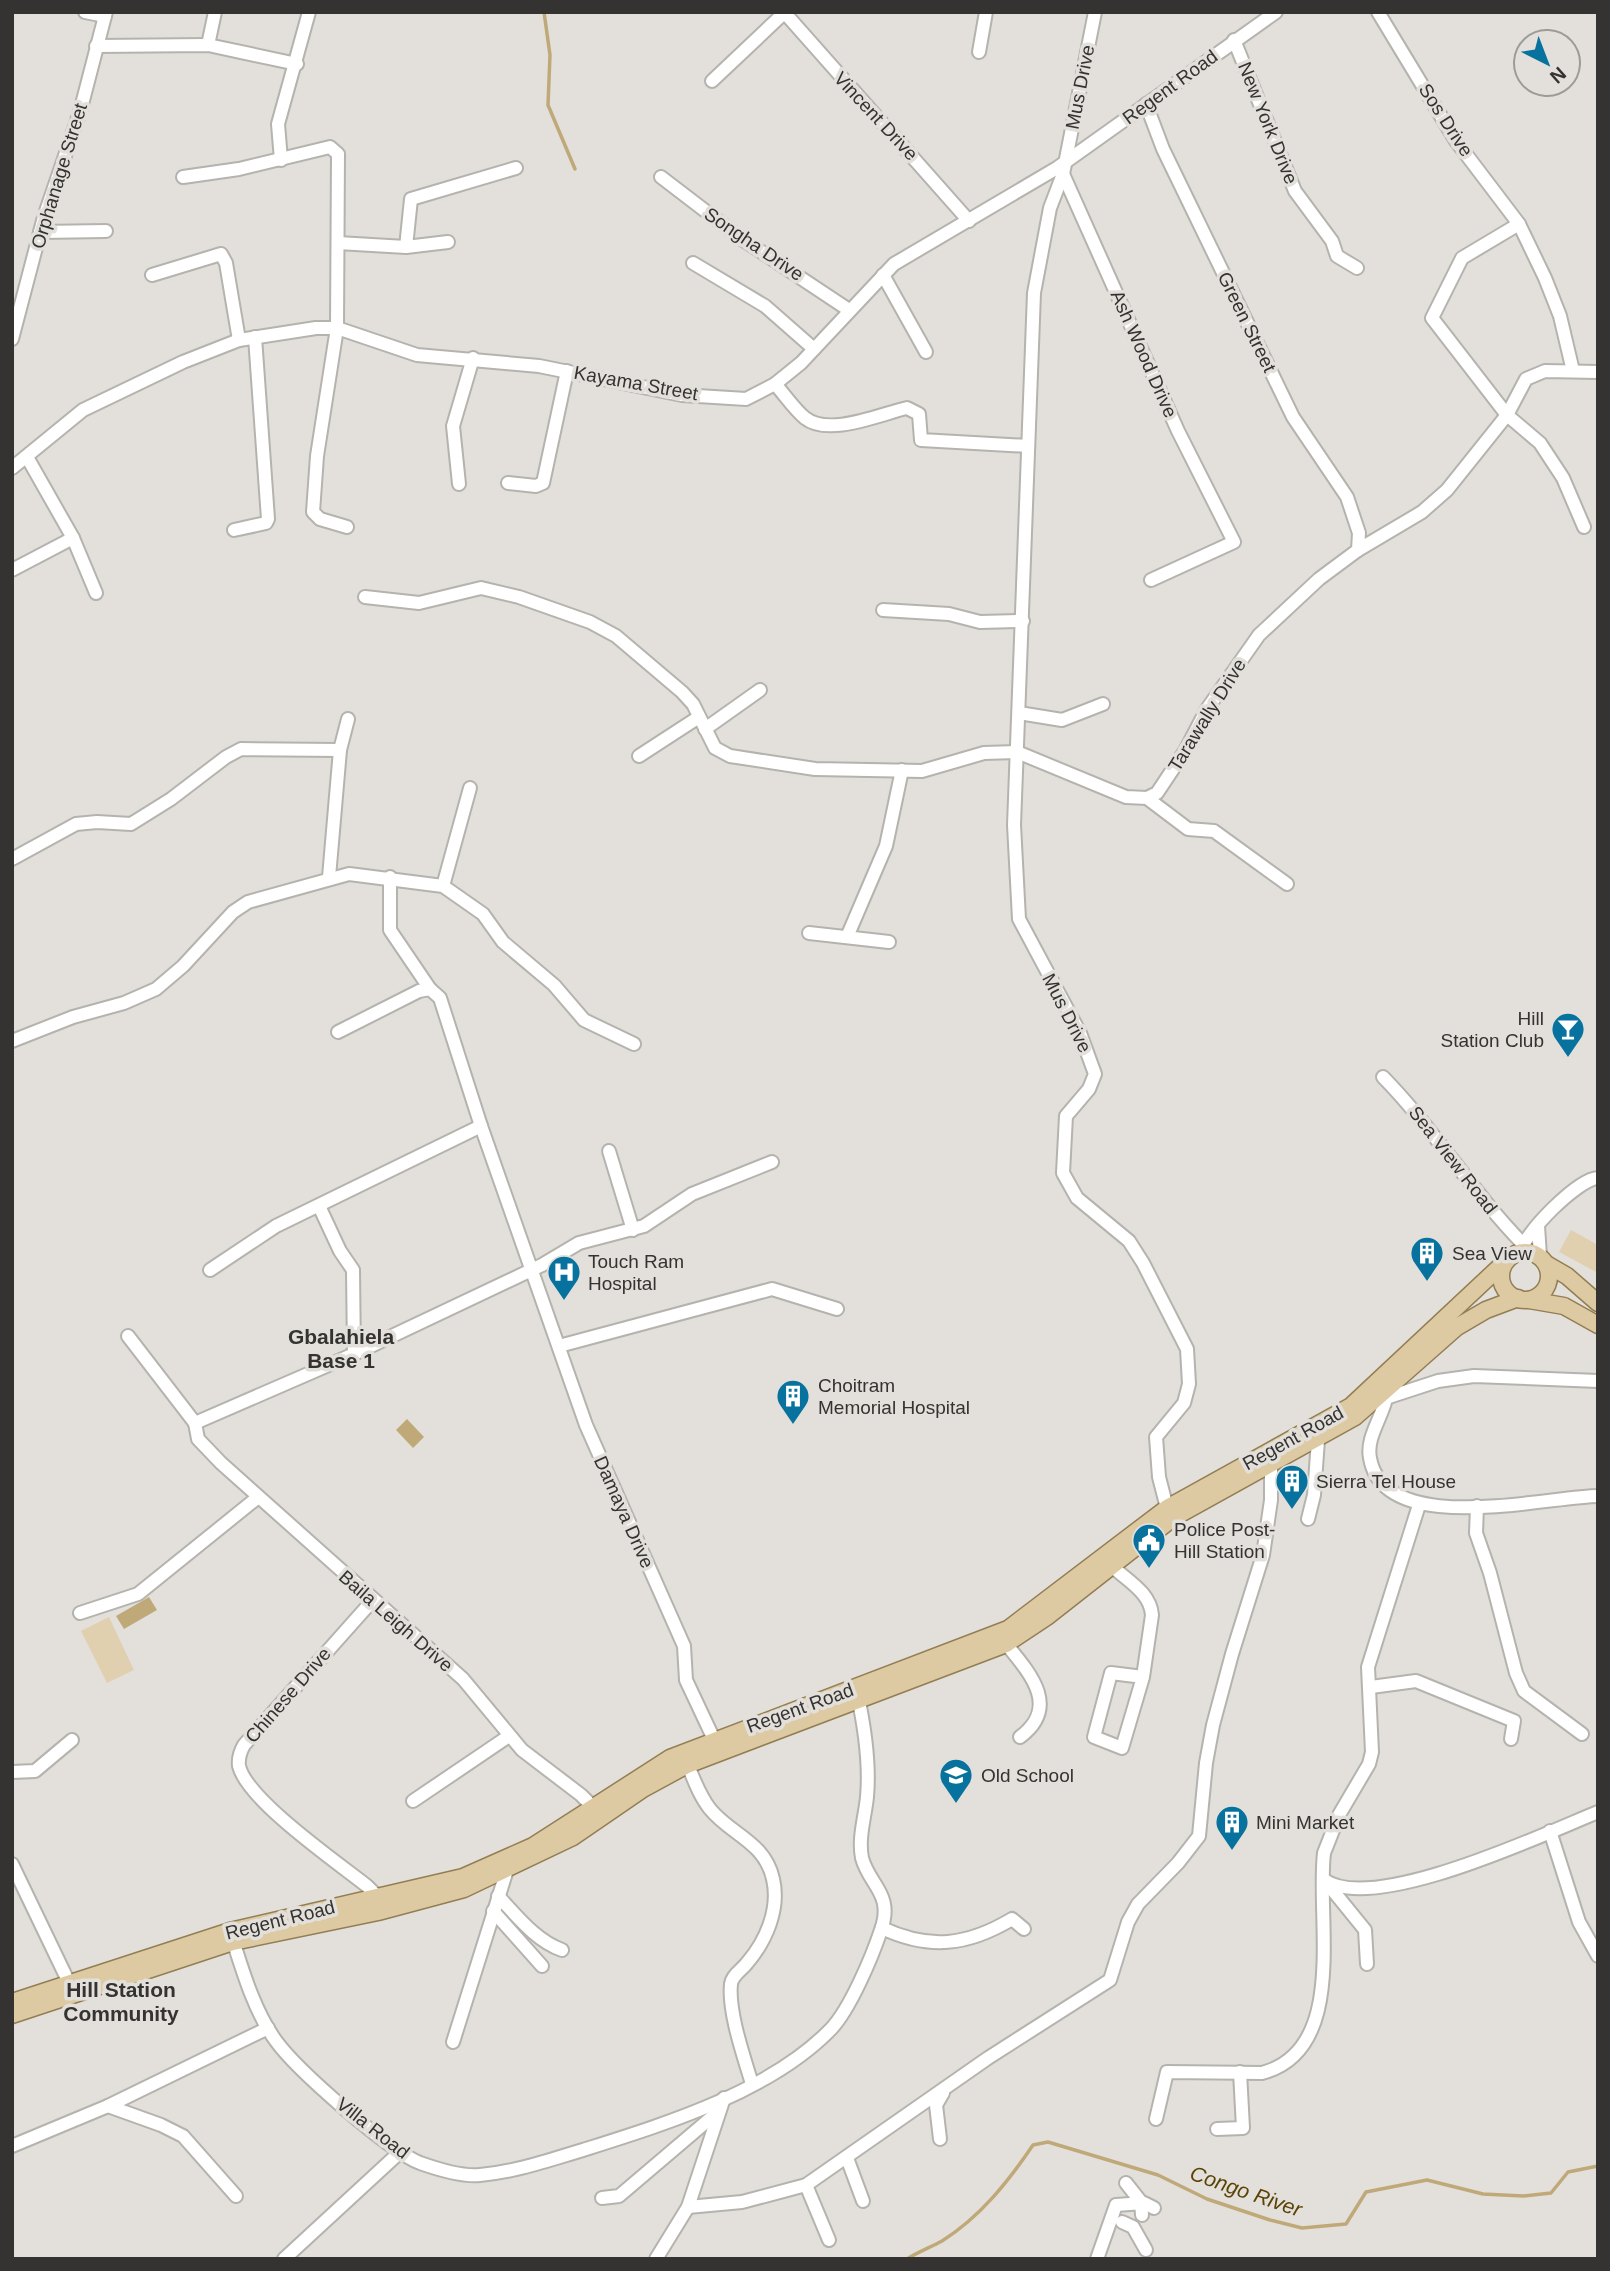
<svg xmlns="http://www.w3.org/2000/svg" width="1610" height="2271" viewBox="0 0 1610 2271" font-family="Arial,sans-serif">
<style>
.green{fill:#e0d0b0}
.water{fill:#c0a979}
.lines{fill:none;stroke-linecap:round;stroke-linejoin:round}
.stream{stroke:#c0a979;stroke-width:3.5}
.minor-casing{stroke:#b5b3ae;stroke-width:16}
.major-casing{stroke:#937e53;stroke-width:19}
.minor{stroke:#fff;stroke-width:12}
.major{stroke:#ddcaa3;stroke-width:16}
.labels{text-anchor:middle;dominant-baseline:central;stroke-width:7;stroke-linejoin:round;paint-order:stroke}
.street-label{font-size:19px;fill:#343331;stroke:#e3e0db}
.poi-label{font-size:19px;fill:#343331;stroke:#e3e0db;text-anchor:start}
.neighbourhood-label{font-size:21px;font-weight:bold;fill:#343331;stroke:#e3e0db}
.water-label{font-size:21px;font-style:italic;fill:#5b4304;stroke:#e3e0db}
</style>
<rect width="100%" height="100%" fill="#e3e0db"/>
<g class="green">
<polygon points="1571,1230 1598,1245 1598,1273 1559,1252"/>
<polygon points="109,1617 134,1670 107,1683 81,1631"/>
</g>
<g class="water">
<polygon points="407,1419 424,1437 413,1448 396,1430"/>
<polygon points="149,1597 157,1610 124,1629 116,1616"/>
</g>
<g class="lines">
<g class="stream">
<polyline points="544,12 550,55 548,105 575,169"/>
<path d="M907 2259C918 2252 931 2247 942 2241 980 2217 1008 2182 1033 2145L1048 2142 1158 2175 1207 2199 1270 2220 1302 2228 1346 2224 1366 2192 1427 2180 1483 2194 1523 2196 1551 2193 1568 2172 1598 2166"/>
</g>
<defs>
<g id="minor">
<polyline points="85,12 105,16"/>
<polyline points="784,12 969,221"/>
<polyline points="1095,12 1063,174 1050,208 1034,293 1014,825 1019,919 1080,1033 1095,1074 1089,1089 1066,1116 1063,1173 1077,1198 1129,1241 1143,1263 1187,1349 1189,1384 1184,1403 1156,1437 1159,1477 1167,1508"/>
<polyline points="1378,12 1456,141 1519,224 1545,278 1560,316 1573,371"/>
<polyline points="1234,40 1295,191 1332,241 1337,256 1357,268"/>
<polyline points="208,45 215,12"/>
<polyline points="96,46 208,45 297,64"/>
<polyline points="979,52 986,12"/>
<polyline points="712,81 784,13"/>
<polyline points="281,160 278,124 309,12"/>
<polyline points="1063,174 1178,431 1234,542 1151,580"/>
<polyline points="183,177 239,169 330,147 338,154 337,328 317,456 313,512 320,519 347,527"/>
<polyline points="661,177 742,239 849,310"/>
<polyline points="1519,224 1462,258 1432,318 1507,415 1540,443 1563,478 1584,527"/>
<polyline points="40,232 106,231"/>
<polyline points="338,243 406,247 411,199 516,168"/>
<polyline points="406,247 448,242"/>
<polyline points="693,263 765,306 814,349"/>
<polyline points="152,275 221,254 226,263 239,340"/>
<polyline points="883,275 926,352"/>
<polyline points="12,339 44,217 80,112 106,12"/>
<path d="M775 384C785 395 794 409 805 418 829 437 880 414 907 408L919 414 921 440 1028 446"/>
<polyline points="27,457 73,538 96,593"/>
<polyline points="12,468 83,410 183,362 239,340 316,328 337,328 417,355 539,366 682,395 746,399 775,384 801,363 894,264 1057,168 1276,12"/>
<polyline points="508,483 536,486 543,483 567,371"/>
<polyline points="459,484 453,426 473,358"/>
<polyline points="234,530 266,523 268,519 255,337"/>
<polyline points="1358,550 1422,512 1447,490 1507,415 1526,379 1545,371 1598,372"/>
<polyline points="12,570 73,538"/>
<polyline points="365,597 419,603 481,588 519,597 590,622 616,636 682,692 693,704 715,748 730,756 815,769 922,771 984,753 1017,752 1126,797 1147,798 1157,793 1185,751 1207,709 1259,635 1319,579 1358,550 1359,533 1347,497 1293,417 1163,149 1146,104"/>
<polyline points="883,610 949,614 980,622 1023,621"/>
<polyline points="1019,713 1062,720 1103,704"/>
<polyline points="705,729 760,690"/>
<polyline points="639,756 699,717"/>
<polyline points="1147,798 1188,829 1214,831 1287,884"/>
<polyline points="12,859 76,824 97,822 131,824 171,799 226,757 241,749 340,750"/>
<polyline points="329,877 340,750 348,719"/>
<polyline points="390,877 390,930 430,989"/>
<polyline points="443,886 470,788"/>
<polyline points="809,933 889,942"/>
<polyline points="847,937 886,846 902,770"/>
<polyline points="338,1032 419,991 430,989 440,998 481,1126 586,1425 684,1646 686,1680 718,1748"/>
<polyline points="12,1041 73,1017 124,1003 156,989 183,966 233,912 248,902 349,874 443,886 483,914 503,942 554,985 584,1020 634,1044"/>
<path d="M1383 1077C1434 1129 1472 1192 1523 1244"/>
<polyline points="609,1151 633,1230"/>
<polyline points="319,1206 340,1251 353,1270 354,1354"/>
<polyline points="1538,1226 1540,1256"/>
<path d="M1520 1253C1524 1233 1578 1179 1598 1178"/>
<polyline points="210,1270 276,1226 481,1126"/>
<polyline points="128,1336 195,1423"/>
<polyline points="559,1346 772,1289 837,1309"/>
<path d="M1387 1386C1389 1410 1365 1434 1370 1458 1384 1538 1543 1497 1598 1496"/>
<polyline points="1386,1398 1438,1381 1474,1376 1598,1381"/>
<polyline points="195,1423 354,1354 542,1265 579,1243 644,1226 692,1194 772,1162"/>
<polyline points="195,1423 198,1439 221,1463 463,1679 522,1750 581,1795 598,1812"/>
<polyline points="1477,1506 1476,1533 1490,1573 1516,1673 1524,1691 1582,1734"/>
<polyline points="1308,1519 1314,1495 1318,1440"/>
<path d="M1108 1562C1123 1579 1150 1590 1152 1615L1143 1677 1122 1748 1094 1737 1111 1673 1143 1677"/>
<path d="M373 1600 244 1745C240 1752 238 1758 239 1766 247 1800 338 1863 367 1886L377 1896V1901"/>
<polyline points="80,1613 138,1594 257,1498"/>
<path d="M1002 1639C1026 1669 1063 1705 1020 1737"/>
<polyline points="1371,1687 1416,1681 1514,1721 1511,1739"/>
<path d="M684 1756C692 1774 698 1794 710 1809 731 1835 765 1842 773 1879 780 1909 766 1941 747 1963 742 1970 732 1975 731 1984 728 2012 744 2057 752 2084"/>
<polyline points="12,1772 35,1771 72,1740"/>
<polyline points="413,1801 509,1736"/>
<polyline points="1550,1831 1579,1922 1598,1956"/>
<polyline points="12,1864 72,1989"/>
<path d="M1323 1879C1371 1916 1546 1833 1598 1812"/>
<polyline points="1326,1882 1365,1930 1367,1964"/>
<path d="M498 1896C517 1916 536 1941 562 1950"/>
<polyline points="493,1911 542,1966"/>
<path d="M882 1928C929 1950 967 1946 1012 1919L1024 1929"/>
<path d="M231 1934C242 1969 254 2011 276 2041 297 2070 389 2151 420 2163 437 2169 462 2177 480 2175 515 2172 549 2160 583 2150 665 2124 770 2092 831 2029 850 2009 872 1957 881 1930 894 1894 869 1885 862 1858 858 1838 865 1817 867 1797 870 1764 864 1724 857 1692"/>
<polyline points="453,2042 507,1870"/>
<polyline points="108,2106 161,2125 183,2136 236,2196"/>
<path d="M1156 2119 1167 2072 1262 2073C1349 2050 1316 1919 1324 1853L1339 1815 1369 1764 1372 1752 1368 1667 1419 1505"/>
<polyline points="1217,2129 1243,2128 1240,2072"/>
<polyline points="940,2139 936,2105 943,2093"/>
<polyline points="12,2146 108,2106 268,2028"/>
<polyline points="847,2158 863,2201"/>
<polyline points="1126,2183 1141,2202 1142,2215"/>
<polyline points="806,2185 829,2240"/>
<polyline points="602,2198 619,2196 719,2111"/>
<polyline points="688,2207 742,2202 806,2185 988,2058 1110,1980 1128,1922 1138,1904 1178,1863 1199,1836 1206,1763 1213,1725 1232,1654 1263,1555 1271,1500 1271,1464"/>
<polyline points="1122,2222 1133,2227 1146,2250"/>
<polyline points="284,2259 399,2153"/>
<polyline points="656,2259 688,2207 724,2098"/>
<polyline points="1097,2259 1116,2205 1144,2203 1154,2208"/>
</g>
<g id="major">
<circle cx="1525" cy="1276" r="24"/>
<polyline points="1548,1265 1567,1276 1598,1303"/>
<polyline points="1529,1300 1564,1306 1598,1325"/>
<polyline points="12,2002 230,1931 463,1877 533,1846 670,1758 1008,1629 1167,1508 1351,1406 1507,1260"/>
<polyline points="12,2015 233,1942 378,1912 464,1889 573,1837 643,1789 687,1765 1006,1644 1048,1616 1173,1518 1355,1417 1457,1327 1486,1310 1518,1298"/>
</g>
</defs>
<use href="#minor" class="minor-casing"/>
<use href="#major" class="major-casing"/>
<use href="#minor" class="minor"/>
<use href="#major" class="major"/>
</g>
<defs>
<symbol id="bar-pin" viewBox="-11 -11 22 30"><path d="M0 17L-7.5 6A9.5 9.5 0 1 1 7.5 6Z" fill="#07729e" stroke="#e3e0db"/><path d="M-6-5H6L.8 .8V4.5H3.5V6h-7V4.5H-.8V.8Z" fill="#fff"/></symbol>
<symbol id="building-pin" viewBox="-11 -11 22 30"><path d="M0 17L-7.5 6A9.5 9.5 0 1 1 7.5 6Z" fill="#07729e" stroke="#e3e0db"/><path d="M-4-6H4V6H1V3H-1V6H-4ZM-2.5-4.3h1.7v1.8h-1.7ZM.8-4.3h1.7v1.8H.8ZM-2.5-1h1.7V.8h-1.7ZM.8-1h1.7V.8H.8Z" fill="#fff"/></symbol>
<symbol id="hospital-pin" viewBox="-11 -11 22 30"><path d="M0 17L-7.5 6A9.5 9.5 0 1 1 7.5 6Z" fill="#07729e" stroke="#e3e0db"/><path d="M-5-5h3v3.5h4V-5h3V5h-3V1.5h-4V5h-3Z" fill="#fff"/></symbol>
<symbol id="civic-pin" viewBox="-11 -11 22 30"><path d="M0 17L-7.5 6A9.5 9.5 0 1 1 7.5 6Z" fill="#07729e" stroke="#e3e0db"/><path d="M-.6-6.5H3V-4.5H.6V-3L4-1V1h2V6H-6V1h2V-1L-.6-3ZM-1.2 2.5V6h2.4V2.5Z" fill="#fff"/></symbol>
<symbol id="school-pin" viewBox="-11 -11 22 30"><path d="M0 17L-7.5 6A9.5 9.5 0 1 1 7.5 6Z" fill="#07729e" stroke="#e3e0db"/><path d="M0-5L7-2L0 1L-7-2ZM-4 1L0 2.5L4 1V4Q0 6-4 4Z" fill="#fff"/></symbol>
</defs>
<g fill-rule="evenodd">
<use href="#bar-pin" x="1549" y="1010" width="38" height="52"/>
<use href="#building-pin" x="1408" y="1234" width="38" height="52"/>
<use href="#hospital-pin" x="545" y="1253" width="38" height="52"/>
<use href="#building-pin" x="774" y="1377" width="38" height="52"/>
<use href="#building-pin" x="1273" y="1462" width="38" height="52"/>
<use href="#civic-pin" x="1130" y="1521" width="38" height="52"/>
<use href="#school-pin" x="937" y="1756" width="38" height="52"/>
<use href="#building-pin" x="1213" y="1803" width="38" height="52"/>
</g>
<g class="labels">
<g class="street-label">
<text transform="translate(1080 87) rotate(-79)">Mus Drive</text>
<text transform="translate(1170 87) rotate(-36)">Regent Road</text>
<text transform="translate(876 116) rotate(47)">Vincent Drive</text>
<text transform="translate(1446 120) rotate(57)">Sos Drive</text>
<text transform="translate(1268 123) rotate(68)">New York Drive</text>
<text transform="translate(59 176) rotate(-73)">Orphanage Street</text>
<text transform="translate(754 244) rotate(34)">Songha Drive</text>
<text transform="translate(1247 322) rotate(64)">Green Street</text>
<text transform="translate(1144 354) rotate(66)">Ash Wood Drive</text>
<text transform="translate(636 383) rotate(10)">Kayama Street</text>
<text transform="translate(1207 715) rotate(-58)">Tarawally Drive</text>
<text transform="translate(1067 1013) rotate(63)">Mus Drive</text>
<text transform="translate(1453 1160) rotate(52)">Sea View Road</text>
<text transform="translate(1293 1438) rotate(-29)">Regent Road</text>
<text transform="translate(624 1512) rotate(66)">Damaya Drive</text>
<text transform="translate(396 1621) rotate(41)">Baila Leigh Drive</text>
<text transform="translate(288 1695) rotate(-49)">Chinese Drive</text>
<text transform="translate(800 1708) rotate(-20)">Regent Road</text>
<text transform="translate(280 1920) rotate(-14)">Regent Road</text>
<text transform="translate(373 2128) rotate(38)">Villa Road</text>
</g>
<g class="poi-label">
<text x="1544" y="1018" text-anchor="end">Hill<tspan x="1544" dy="22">Station Club</tspan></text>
<text x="1452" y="1253">Sea View</text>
<text x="588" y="1261">Touch Ram<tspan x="588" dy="22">Hospital</tspan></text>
<text x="818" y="1385">Choitram<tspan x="818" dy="22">Memorial Hospital</tspan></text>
<text x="1316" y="1481">Sierra Tel House</text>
<text x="1174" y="1529">Police Post-<tspan x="1174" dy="22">Hill Station</tspan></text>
<text x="981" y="1775">Old School</text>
<text x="1256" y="1822">Mini Market</text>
</g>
<g class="neighbourhood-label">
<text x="341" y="1336">Gbalahiela<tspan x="341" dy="24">Base 1</tspan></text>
<text x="121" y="1989">Hill Station<tspan x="121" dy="24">Community</tspan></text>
</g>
<g class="water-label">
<text transform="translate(1246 2191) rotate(19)">Congo River</text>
</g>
</g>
<rect width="1610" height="2271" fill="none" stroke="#343331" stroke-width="28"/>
<g transform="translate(1547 63) rotate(138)"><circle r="33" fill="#e3e0db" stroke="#9d9b97" stroke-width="2"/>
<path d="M0-5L12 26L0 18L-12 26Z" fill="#07729e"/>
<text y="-10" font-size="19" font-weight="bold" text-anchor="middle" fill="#343331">N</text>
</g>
</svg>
